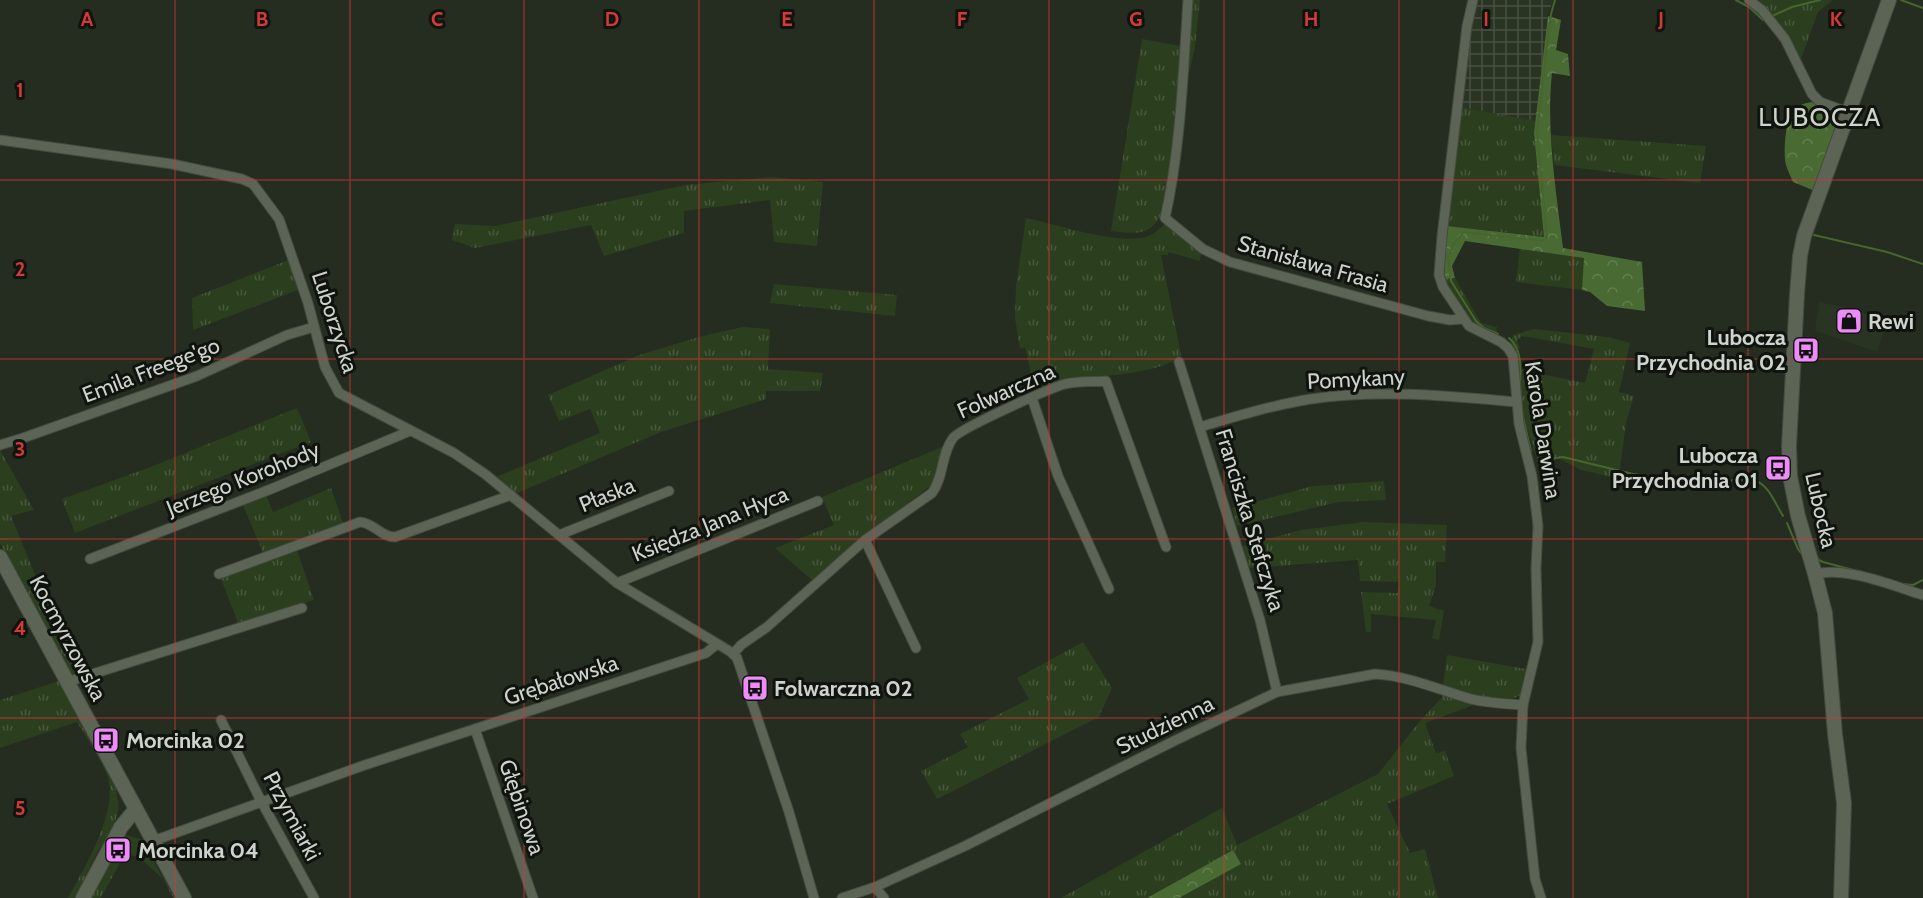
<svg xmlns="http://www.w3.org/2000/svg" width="1923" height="898" viewBox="0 0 1923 898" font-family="Cabin,sans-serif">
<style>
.built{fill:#293422}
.industrial{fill:url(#industrial-grid)}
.grass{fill:url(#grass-tufts)}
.forest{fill:url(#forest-crowns)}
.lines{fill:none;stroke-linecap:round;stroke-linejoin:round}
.stream{stroke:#47662f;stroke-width:2}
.street-casing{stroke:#444a3f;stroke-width:11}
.secondary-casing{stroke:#444a3f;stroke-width:16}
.street{stroke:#5b6455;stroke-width:9}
.secondary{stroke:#5b6455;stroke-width:14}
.grid{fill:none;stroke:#d53938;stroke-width:1.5;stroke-opacity:0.55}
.labels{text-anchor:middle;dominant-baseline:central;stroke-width:6;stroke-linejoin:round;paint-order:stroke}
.street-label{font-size:22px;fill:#ced3cb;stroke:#10140e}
.poi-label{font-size:22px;font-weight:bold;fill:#ced3cb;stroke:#10140e;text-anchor:start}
.quarter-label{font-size:26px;letter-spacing:1.5px;fill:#ced3cb;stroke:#10140e}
.grid-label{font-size:20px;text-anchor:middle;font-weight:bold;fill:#d53938;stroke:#10140e;stroke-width:6;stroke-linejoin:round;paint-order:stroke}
</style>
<defs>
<pattern id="industrial-grid" width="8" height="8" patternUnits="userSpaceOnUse" patternTransform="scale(1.5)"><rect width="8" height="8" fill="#293422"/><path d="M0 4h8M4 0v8" fill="none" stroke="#475041"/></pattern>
<pattern id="grass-tufts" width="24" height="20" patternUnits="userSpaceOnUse" patternTransform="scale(1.5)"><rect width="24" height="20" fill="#2b3e1e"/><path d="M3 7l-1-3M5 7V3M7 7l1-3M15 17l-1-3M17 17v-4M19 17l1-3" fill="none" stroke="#49593d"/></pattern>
<pattern id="forest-crowns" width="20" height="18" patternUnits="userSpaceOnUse" patternTransform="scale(1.5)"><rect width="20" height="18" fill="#4a6a33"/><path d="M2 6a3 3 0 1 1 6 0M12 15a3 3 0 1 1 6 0" fill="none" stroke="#637e4f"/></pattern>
</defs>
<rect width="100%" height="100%" fill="#252c20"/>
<polygon class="built" points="1819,302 1848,308 1887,321 1877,352 1815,331"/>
<polygon class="industrial" points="1476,0 1553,0 1548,16 1536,121 1460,107"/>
<g class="grass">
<polygon points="1190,0 1200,0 1195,47 1183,100"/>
<polygon points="1759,0 1833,0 1818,12 1801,59 1780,24"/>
<path d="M1142 39 1181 46 1177 127 1163 209C1153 237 1136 234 1111 231Z"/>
<polygon points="1460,107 1536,121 1534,133 1545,237 1447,226"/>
<polygon points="1551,135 1706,146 1700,183 1554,165"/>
<polygon points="771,177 823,182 817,246 774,242 770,200 684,211 684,233 604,256 591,225 475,248 452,240 455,224 495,226 685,185"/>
<path d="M1026 218C1055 224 1118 245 1145 237 1153 235 1159 229 1165 224L1198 248 1201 253 1200 261 1168 252V255H1161L1181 355C1163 375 1089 376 1060 382 1051 384 1043 389 1034 386L1025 347 1020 349 1015 318 1016 286Z"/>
<polygon points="1520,248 1585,258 1582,290 1516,282"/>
<polygon points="291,259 298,290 193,330 192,298"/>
<polygon points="1455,278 1481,323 1497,327 1496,336 1465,319 1465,308 1453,305 1444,279"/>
<polygon points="774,284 897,295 895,316 770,303"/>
<polygon points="743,327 770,329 768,369 823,373 820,391 766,391 766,399 661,432 515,494 496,477 600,433 590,409 559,421 548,395 642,354 706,335"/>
<polygon points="1534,329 1608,337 1630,343 1619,392 1634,396 1626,423 1620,469 1613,468 1612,477 1581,470 1559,458 1538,462 1518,401 1517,369 1585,383 1594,349 1522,336 1517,340 1520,348 1514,350 1510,344 1513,335"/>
<polygon points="297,408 311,442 75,533 62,499 148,468"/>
<polygon points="942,447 933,484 861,538 813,581 775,548 834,525 822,497"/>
<polygon points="0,450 34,510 11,516 36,577 86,669 72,677 0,543"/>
<polygon points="1384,481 1386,500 1339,502 1237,526 1232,508 1313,486"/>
<polygon points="331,488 343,523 264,555 243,505 266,495 273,512"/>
<polygon points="1363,522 1447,525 1445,562 1436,562 1436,585 1429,606 1444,611 1439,640 1432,638 1436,620 1371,614 1371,632 1366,632 1361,592 1398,593 1399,582 1360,581 1358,560 1248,568 1242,546 1301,530"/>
<polygon points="297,550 314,600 238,623 221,579"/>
<polygon points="1083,642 1112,688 1099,717 937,799 921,771 968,747 960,734 1029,699 1017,678"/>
<path d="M1447 655 1526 669 1521 695C1497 709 1467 693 1443 685Z"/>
<path d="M59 681C74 708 123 782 118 810 115 829 102 844 93 860 87 872 82 885 76 898H68C84 868 120 810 107 775 100 757 87 739 77 722L0 748V700Z"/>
<polygon points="1444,695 1476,704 1425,723 1436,753 1445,751 1454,776 1387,804 1410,853 1425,849 1438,898 1179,898 1240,864 1233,850 1147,898 1061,898 1222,808 1237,845 1378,774 1420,721"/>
<polygon points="126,835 143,840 163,879 165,880 175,898 173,898 163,879 139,857 125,854 101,898 91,898 113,855 117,856 122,847 120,845"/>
</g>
<g class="forest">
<path d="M1548 16 1561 20 1556 50 1568 54 1570 76 1552 73C1546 131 1556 190 1563 248L1642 262 1645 311 1607 306 1590 292 1582 290 1584 258 1465 241 1452 266 1455 278 1444 279 1447 226 1544 237 1534 133Z"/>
<path d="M1812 102 1834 114 1839 121 1815 191 1793 182C1791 177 1788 171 1786 165 1783 152 1785 118 1795 109 1799 105 1805 103 1812 102Z"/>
<polygon points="1233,850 1241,864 1179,898 1147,898"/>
</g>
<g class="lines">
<g class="stream">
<polyline points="1736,0 1749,7 1763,20 1765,19"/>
<polyline points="1901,0 1923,8"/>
<polyline points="1770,17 1792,7 1820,0"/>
<polyline points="1814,235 1887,252 1923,264"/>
<polyline points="1498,334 1484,328 1476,321 1451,281 1448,258 1454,243 1464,232 1542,241 1547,238 1537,131 1551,14 1555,0"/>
<path d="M1509 338C1524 350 1520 375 1520 392"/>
<polyline points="1522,413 1531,451"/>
<path d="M1538 461 1563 457 1633 474 1652 477 1664 476 1689 481 1754 480C1769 485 1775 503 1783 516"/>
<polyline points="1787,523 1798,549 1804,557"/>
<polyline points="1816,555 1819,560 1823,562 1880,577"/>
<polyline points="1903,584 1913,585 1923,580"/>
</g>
<defs>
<g id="street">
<path d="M1188 0C1183 73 1181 147 1165 218L1203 249 1230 262 1428 316 1450 320 1463 319"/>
<polyline points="1473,0 1467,26 1442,236 1439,275 1443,287 1469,326 1501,342 1508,348 1513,356 1519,424 1532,476 1538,526 1536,568 1538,642 1523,705 1521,748 1535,879 1541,898"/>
<polyline points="1749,0 1762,10 1785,39 1812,94 1820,102 1850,113"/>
<polyline points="0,140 172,164 242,179 253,184 279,219 308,303 325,367 339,393 454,453 485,474 617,583 731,652 737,658 789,812 814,898"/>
<polyline points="1179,362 1260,620 1277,692"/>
<polyline points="1032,398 1058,476 1109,589"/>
<path d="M1200 427C1237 416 1273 405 1311 399 1379 389 1449 396 1516 402"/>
<polyline points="0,445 23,438 197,376 287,335 314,327"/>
<polyline points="559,535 669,491"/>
<polyline points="865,540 916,648"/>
<polyline points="90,559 271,489 410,431"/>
<path d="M219 574 360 522C374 523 381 537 395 537L511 495"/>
<path d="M1815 574C1846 566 1893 586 1923 595"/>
<polyline points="617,583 818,501"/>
<path d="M733 654 741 645 767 627 865 540 932 493C944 477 941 454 953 438 961 428 1050 388 1065 384 1078 381 1093 382 1106 381L1166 547"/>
<polyline points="67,682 302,608"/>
<polyline points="221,720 260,799 314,898"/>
<polyline points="475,729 533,898"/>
<polyline points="153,841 362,766 706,653 717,644"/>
<polyline points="875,887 884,898"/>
<path d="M842 898 875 887 965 846 1176 740 1277 692 1375 674C1409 676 1439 690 1471 699 1488 703 1506 704 1523 705"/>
</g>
<g id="secondary">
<polyline points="0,557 184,898"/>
<polyline points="83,898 121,827 135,810"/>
<polyline points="1841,898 1844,803 1835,734 1825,613 1815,574 1798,516 1790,476 1789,446 1797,294 1800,256 1804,236 1889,0"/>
</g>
</defs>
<use href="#street" class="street-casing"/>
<use href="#secondary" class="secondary-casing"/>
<use href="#street" class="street"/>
<use href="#secondary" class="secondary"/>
</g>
<path class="grid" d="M175 0V898M350 0V898M524 0V898M699 0V898M874 0V898M1049 0V898M1224 0V898M1399 0V898M1573 0V898M1748 0V898M0 180H1923M0 359H1923M0 539H1923M0 718H1923"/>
<defs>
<symbol id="shop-square" viewBox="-11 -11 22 22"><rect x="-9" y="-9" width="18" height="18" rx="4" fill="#ed8cf9" stroke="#10140e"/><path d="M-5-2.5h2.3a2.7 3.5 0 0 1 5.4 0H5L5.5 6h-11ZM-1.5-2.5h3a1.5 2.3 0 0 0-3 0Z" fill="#111"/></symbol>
<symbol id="bus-square" viewBox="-11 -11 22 22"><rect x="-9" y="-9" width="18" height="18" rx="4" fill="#ed8cf9" stroke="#10140e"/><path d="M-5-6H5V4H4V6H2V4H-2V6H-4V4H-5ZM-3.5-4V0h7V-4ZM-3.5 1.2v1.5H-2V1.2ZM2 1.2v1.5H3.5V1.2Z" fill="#111"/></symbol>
</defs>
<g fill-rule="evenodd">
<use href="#shop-square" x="1834" y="306" width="30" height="30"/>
<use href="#bus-square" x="1791" y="335" width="30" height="30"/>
<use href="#bus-square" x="1763" y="453" width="30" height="30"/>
<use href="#bus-square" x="740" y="673" width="30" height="30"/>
<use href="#bus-square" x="91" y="725" width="30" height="30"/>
<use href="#bus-square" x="103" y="835" width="30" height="30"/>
</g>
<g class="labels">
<g class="street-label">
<text transform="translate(1313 264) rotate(16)">Stanisława Frasia</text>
<text transform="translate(335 322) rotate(72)">Luborzycka</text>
<text transform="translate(151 370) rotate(-21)">Emila Freege'go</text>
<text transform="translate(1356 379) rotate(-3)">Pomykany</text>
<text transform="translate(1006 391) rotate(-24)">Folwarczna</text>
<text transform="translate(1543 430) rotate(81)">Karola Darwina</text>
<text transform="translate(243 479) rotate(-22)">Jerzego Korohody</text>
<text transform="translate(607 495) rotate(-22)">Płaska</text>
<text transform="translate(1821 510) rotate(77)">Lubocka</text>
<text transform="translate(1250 520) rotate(73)">Franciszka Stefczyka</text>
<text transform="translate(710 524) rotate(-22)">Księdza Jana Hyca</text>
<text transform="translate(68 638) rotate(62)">Kocmyrzowska</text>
<text transform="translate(561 680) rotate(-18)">Grębałowska</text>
<text transform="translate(1165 725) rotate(-26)">Studzienna</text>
<text transform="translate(522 807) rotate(71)">Głębinowa</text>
<text transform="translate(292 816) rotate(62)">Przymiarki</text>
</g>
<g class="poi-label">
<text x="1868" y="321">Rewi</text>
<text x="1786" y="337" text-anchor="end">Lubocza<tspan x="1786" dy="25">Przychodnia 02</tspan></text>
<text x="1758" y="455" text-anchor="end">Lubocza<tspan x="1758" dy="25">Przychodnia 01</tspan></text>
<text x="774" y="688">Folwarczna 02</text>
<text x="126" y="740">Morcinka 02</text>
<text x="138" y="850">Morcinka 04</text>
</g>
<g class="quarter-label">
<text x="1820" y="117">LUBOCZA</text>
</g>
</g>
<g class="grid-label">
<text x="87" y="26">A</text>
<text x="262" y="26">B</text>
<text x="437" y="26">C</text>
<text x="612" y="26">D</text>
<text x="787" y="26">E</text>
<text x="962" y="26">F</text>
<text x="1136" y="26">G</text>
<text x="1311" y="26">H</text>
<text x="1486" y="26">I</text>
<text x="1661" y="26">J</text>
<text x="1836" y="26">K</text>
<text x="20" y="97">1</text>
<text x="20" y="276">2</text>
<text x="20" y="456">3</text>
<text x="20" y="635">4</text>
<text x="20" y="815">5</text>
</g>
</svg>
